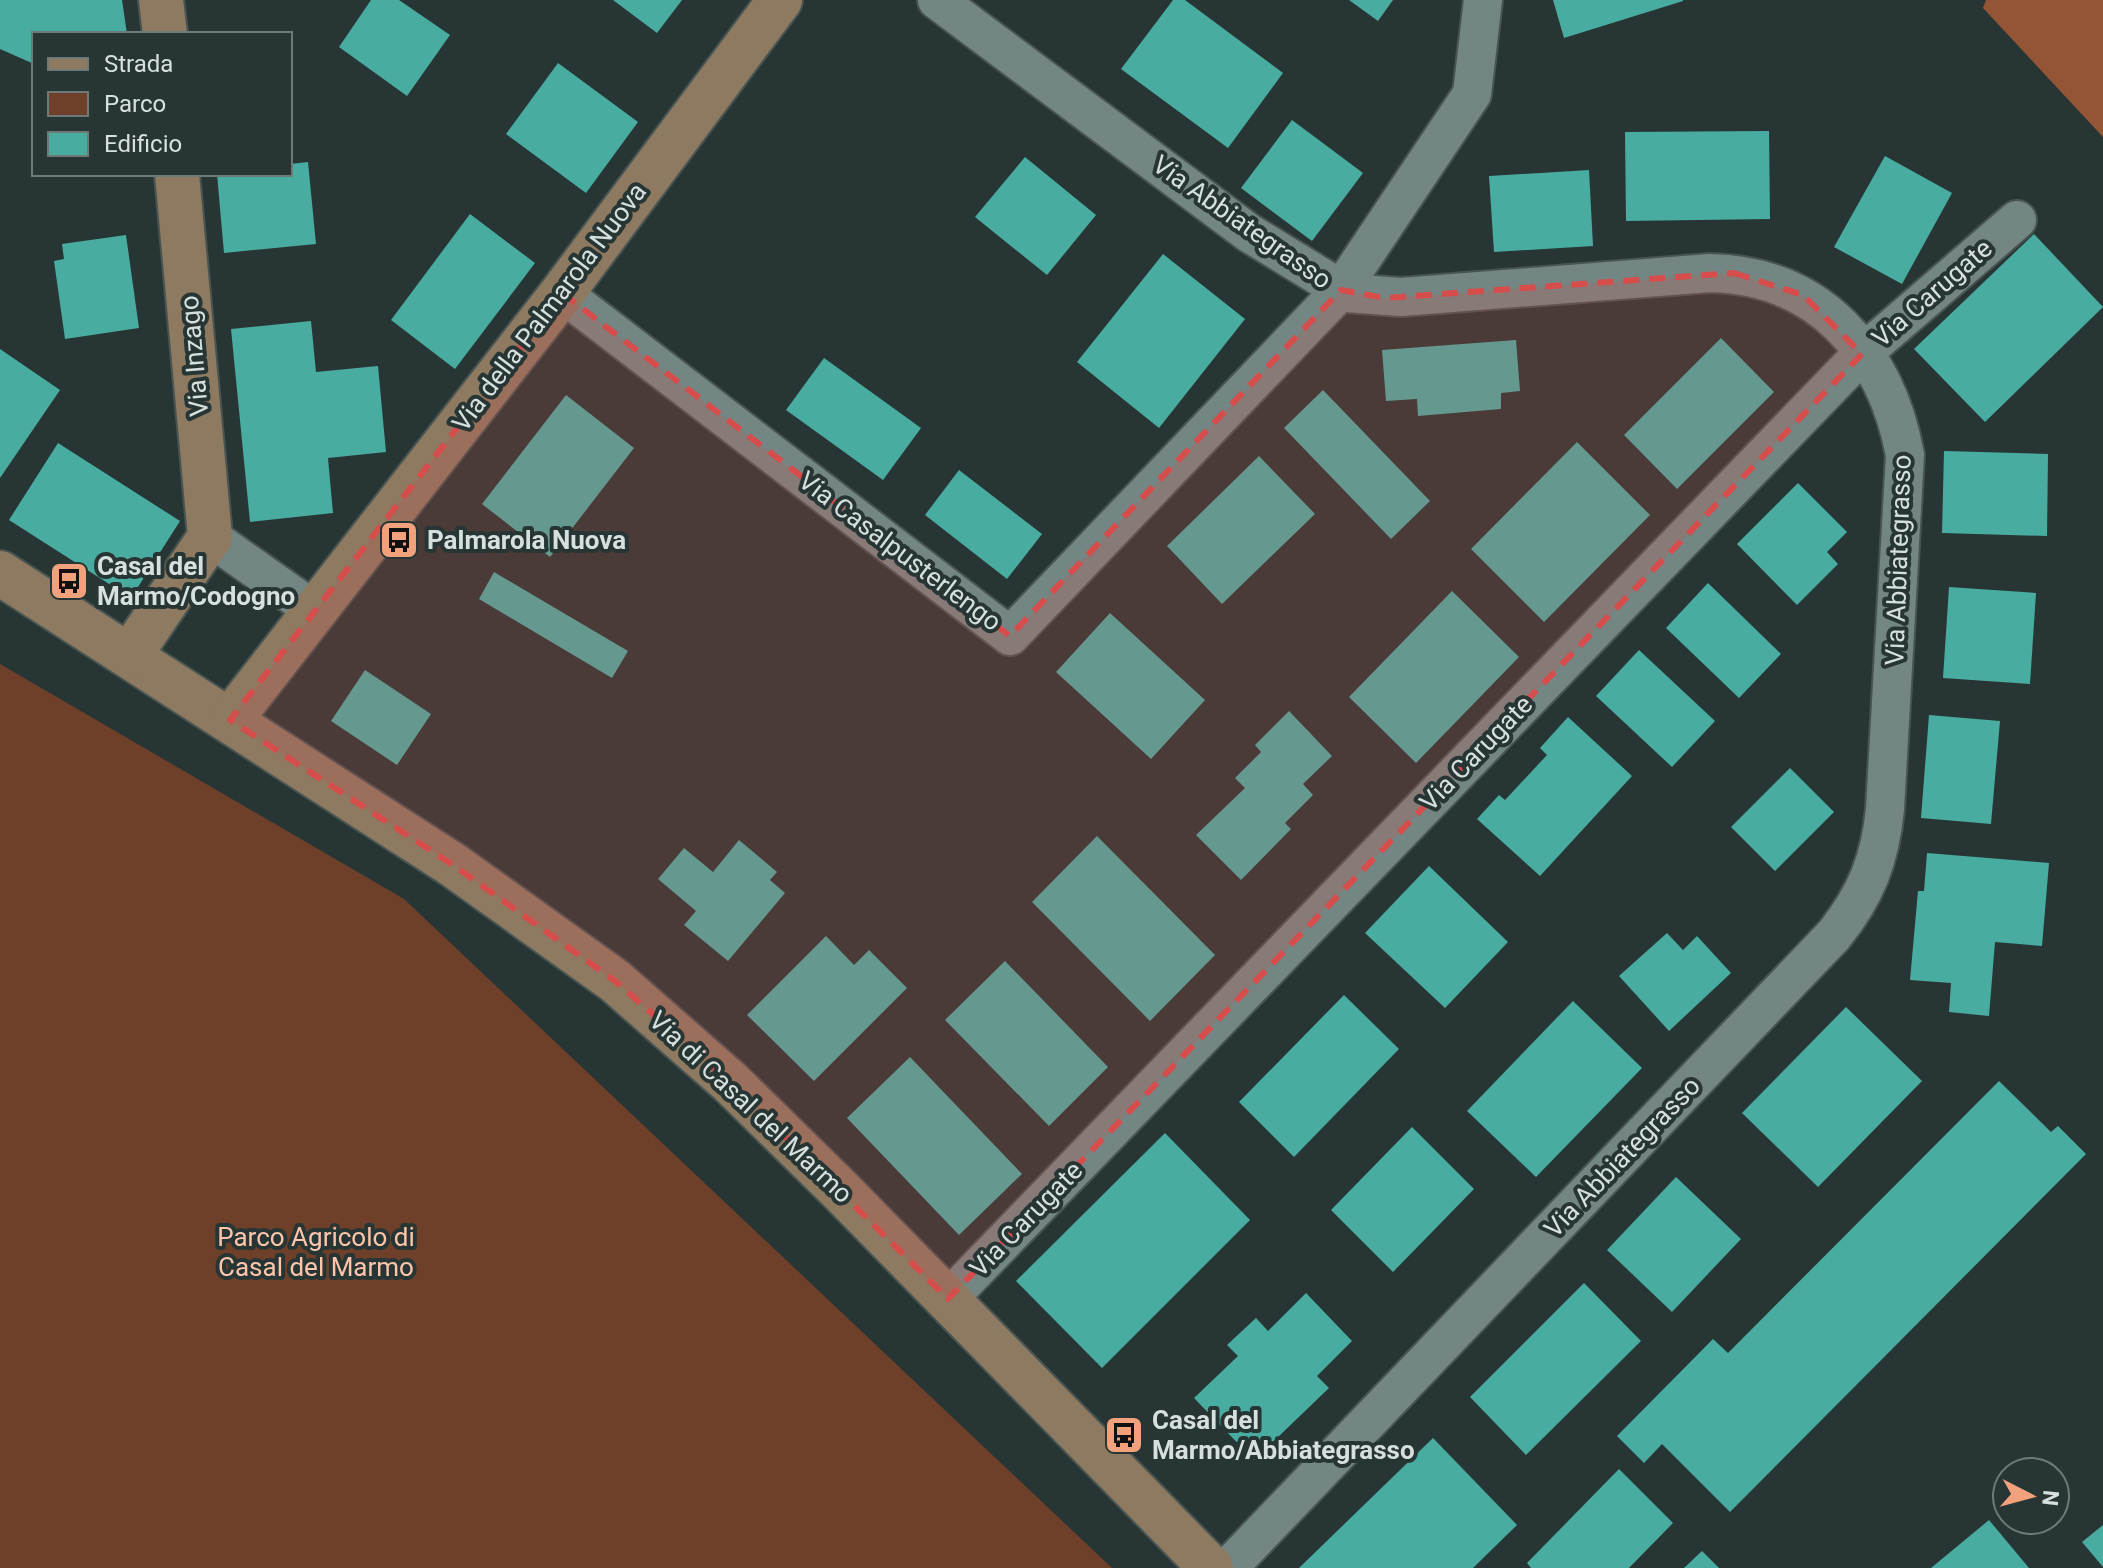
<svg xmlns="http://www.w3.org/2000/svg" width="2103" height="1568" viewBox="0 0 2103 1568" font-family="Roboto,sans-serif">
<style>
.green{fill:#6e402a}
.forest{fill:#935536}
.building{fill:#49aca1}
.lines{fill:none;stroke-linecap:round;stroke-linejoin:round}
.street-casing{stroke:#475452;stroke-width:42}
.secondary-casing{stroke:#475452;stroke-width:48}
.street{stroke:#748683;stroke-width:38}
.secondary{stroke:#8e7961;stroke-width:44}
.marked{fill:#d64d4c;fill-opacity:0.2;stroke:#d64d4c;stroke-width:6;stroke-dasharray:16 10;stroke-linejoin:round}
.labels{text-anchor:middle;dominant-baseline:central;stroke-width:8;stroke-linejoin:round;paint-order:stroke}
.street-label{font-size:26px;fill:#d6e0de;stroke:#273634}
.poi-label{font-size:26px;font-weight:bold;fill:#d6e0de;stroke:#273634;text-anchor:start}
.park-label{font-size:26px;fill:#fec5aa;stroke:#273634}
</style>
<rect width="100%" height="100%" fill="#273634"/>
<polygon class="green" points="0,664 404,899 1112,1568 0,1568"/>
<polygon class="forest" points="1986,0 2103,0 2103,137 1983,8"/>
<g class="building">
<polygon points="0,0 122,0 127,34 34,34 34,64 0,49"/>
<polygon points="371,0 399,0 450,35 407,96 339,47"/>
<polygon points="613,0 682,0 657,33"/>
<polygon points="1173,0 1185,0 1283,73 1228,148 1121,69"/>
<polygon points="1349,0 1393,0 1378,21"/>
<polygon points="1553,0 1683,0 1683,1 1564,38"/>
<polygon points="558,63 638,122 586,193 506,134"/>
<polygon points="1292,120 1363,173 1312,241 1241,188"/>
<polygon points="1769,131 1770,219 1626,221 1625,132"/>
<polygon points="1885,156 1952,193 1902,284 1834,247"/>
<polygon points="1025,157 1096,215 1047,275 975,217"/>
<polygon points="308,162 316,244 224,253 217,174 290,174 290,164"/>
<polygon points="1589,170 1593,246 1494,252 1489,176"/>
<polygon points="470,214 535,263 455,369 391,320"/>
<polygon points="2034,234 2103,307 1985,422 1914,349"/>
<polygon points="126,235 139,328 65,339 54,261 64,259 62,244"/>
<polygon points="1163,254 1245,319 1159,428 1077,362"/>
<polygon points="311,321 316,372 378,366 386,452 328,458 333,513 250,522 231,329"/>
<polygon points="1721,338 1774,392 1677,489 1624,435"/>
<polygon points="1516,340 1520,391 1501,393 1501,409 1418,416 1417,399 1386,401 1382,350"/>
<polygon points="0,349 60,390 0,478"/>
<polygon points="824,358 921,428 883,480 786,410"/>
<polygon points="1323,390 1430,501 1391,539 1284,428"/>
<polygon points="566,395 634,448 550,557 482,504"/>
<polygon points="1577,442 1650,515 1544,622 1471,549"/>
<polygon points="58,443 180,521 131,598 9,520"/>
<polygon points="1944,451 2048,454 2047,536 1942,533"/>
<polygon points="1259,456 1315,514 1222,604 1167,546"/>
<polygon points="959,470 1042,534 1007,579 925,515"/>
<polygon points="1798,483 1847,532 1827,552 1838,564 1797,605 1737,544"/>
<polygon points="494,572 628,651 612,678 479,599"/>
<polygon points="1708,583 1781,654 1739,698 1666,628"/>
<polygon points="1949,587 2036,593 2030,684 1943,678"/>
<polygon points="1452,591 1519,657 1416,763 1349,697"/>
<polygon points="1110,613 1205,700 1151,759 1056,672"/>
<polygon points="1639,650 1715,721 1672,767 1596,696"/>
<polygon points="365,670 431,714 397,765 331,721"/>
<polygon points="1289,711 1332,756 1303,784 1313,795 1285,823 1291,829 1241,880 1196,835 1245,788 1235,778 1261,752 1255,745"/>
<polygon points="1929,715 2000,721 1991,824 1921,818"/>
<polygon points="1568,717 1632,776 1540,876 1477,819 1499,795 1505,800 1547,755 1540,748"/>
<polygon points="1790,768 1834,812 1775,871 1731,827"/>
<polygon points="1097,836 1215,955 1150,1021 1032,902"/>
<polygon points="739,840 777,872 770,880 785,893 728,961 684,925 696,911 658,879 684,848 713,872"/>
<polygon points="1927,853 2049,863 2042,946 1995,942 1989,1016 1949,1012 1951,983 1910,980 1918,891 1924,891"/>
<polygon points="1429,866 1508,942 1445,1008 1365,933"/>
<polygon points="1667,933 1683,950 1697,936 1731,973 1669,1031 1619,976"/>
<polygon points="826,936 854,965 869,950 907,988 814,1081 747,1015"/>
<polygon points="1005,961 1108,1067 1049,1126 945,1020"/>
<polygon points="1344,995 1399,1049 1294,1157 1239,1102"/>
<polygon points="1573,1001 1642,1068 1536,1177 1467,1111"/>
<polygon points="1846,1007 1922,1081 1818,1187 1742,1113"/>
<polygon points="910,1057 1022,1174 959,1235 847,1118"/>
<polygon points="1999,1081 2051,1132 2058,1126 2086,1154 1730,1512 1662,1444 1644,1463 1617,1436 1713,1339 1728,1353"/>
<polygon points="1412,1127 1474,1189 1393,1272 1331,1210"/>
<polygon points="1165,1133 1250,1220 1102,1368 1016,1281"/>
<polygon points="1676,1177 1741,1239 1672,1312 1607,1250"/>
<polygon points="1584,1283 1641,1341 1526,1455 1470,1397"/>
<polygon points="1306,1293 1352,1341 1317,1376 1329,1388 1254,1460 1194,1398 1238,1356 1227,1345 1256,1318 1268,1331"/>
<polygon points="1433,1438 1517,1525 1473,1568 1299,1568"/>
<polygon points="1619,1469 1673,1523 1629,1568 1531,1568 1527,1563"/>
<polygon points="1989,1520 2029,1568 1931,1568"/>
<polygon points="2103,1525 2103,1567 2082,1542"/>
<polygon points="1702,1551 1719,1568 1684,1568"/>
</g>
<g class="lines">
<defs>
<g id="street">
<path d="M937 0 1249 233 1347 293 1401 297 1710 273C1819 275 1886 352 1905 455L1885 809C1880 860 1866 895 1834 935L1228 1568"/>
<polyline points="562,293 1010,636 1341,290 1472,94 1483,0"/>
<polyline points="210,537 315,611"/>
<polyline points="948,1299 1862,354 2017,220"/>
</g>
<g id="secondary">
<polyline points="161,0 165,34"/>
<polyline points="0,573 453,865 615,981 730,1082 841,1191 1211,1568"/>
<polyline points="130,655 210,537 177,174"/>
<polyline points="230,720 562,293 780,0"/>
</g>
</defs>
<use href="#street" class="street-casing"/>
<use href="#secondary" class="secondary-casing"/>
<use href="#street" class="street"/>
<use href="#secondary" class="secondary"/>
</g>
<path class="marked" d="M1734 273 1803 295 1862 354 948 1299 730 1082 615 981 453 865 230 720 562 293 1010 636 1341 290 1385 298Z"/>
<defs>
<symbol id="bus-square" viewBox="-11 -11 22 22"><rect x="-9" y="-9" width="18" height="18" rx="4" fill="#f1a17b" stroke="#273634"/><path d="M-5-6H5V4H4V6H2V4H-2V6H-4V4H-5ZM-3.5-4V0h7V-4ZM-3.5 1.2v1.5H-2V1.2ZM2 1.2v1.5H3.5V1.2Z" fill="#111"/></symbol>
</defs>
<g fill-rule="evenodd">
<use href="#bus-square" x="377" y="518" width="44" height="44"/>
<use href="#bus-square" x="47" y="559" width="44" height="44"/>
<use href="#bus-square" x="1102" y="1413" width="44" height="44"/>
</g>
<g class="labels">
<g class="street-label">
<text transform="translate(1242 222) rotate(35)">Via Abbiategrasso</text>
<text transform="translate(1932 293) rotate(-41)">Via Carugate</text>
<text transform="translate(549 307) rotate(-53)">Via della Palmarola Nuova</text>
<text transform="translate(194 356) rotate(-95)">Via Inzago</text>
<text transform="translate(900 551) rotate(37)">Via Casalpusterlengo</text>
<text transform="translate(1898 560) rotate(-88)">Via Abbiategrasso</text>
<text transform="translate(1476 753) rotate(-46)">Via Carugate</text>
<text transform="translate(751 1107) rotate(43)">Via di Casal del Marmo</text>
<text transform="translate(1622 1157) rotate(-46)">Via Abbiategrasso</text>
<text transform="translate(1026 1219) rotate(-46)">Via Carugate</text>
</g>
<g class="poi-label">
<text x="427" y="540">Palmarola Nuova</text>
<text x="97" y="566">Casal del<tspan x="97" dy="30">Marmo/Codogno</tspan></text>
<text x="1152" y="1420">Casal del<tspan x="1152" dy="30">Marmo/Abbiategrasso</tspan></text>
</g>
<g class="park-label">
<text x="316" y="1237">Parco Agricolo di<tspan x="316" dy="30">Casal del Marmo</tspan></text>
</g>
</g>
<rect x="32" y="32" width="260" height="144" fill="#273634" stroke="#6d7a78" stroke-width="2"/>
<rect x="48" y="58" width="40" height="12" fill="#8e7961" stroke="#6d7a78" stroke-width="2"/>
<text x="104" y="72" font-size="24" fill="#d6e0de">Strada</text>
<rect x="48" y="92" width="40" height="24" fill="#6e402a" stroke="#6d7a78" stroke-width="2"/>
<text x="104" y="112" font-size="24" fill="#d6e0de">Parco</text>
<rect x="48" y="132" width="40" height="24" fill="#49aca1" stroke="#6d7a78" stroke-width="2"/>
<text x="104" y="152" font-size="24" fill="#d6e0de">Edificio</text>
<g transform="translate(2031 1496) rotate(96)"><circle r="38" fill="#273634" stroke="#6d7a78" stroke-width="2"/>
<path d="M0-6L14 30L0 20L-14 30Z" fill="#f1a17b"/>
<text y="-12" font-size="22" font-weight="bold" text-anchor="middle" fill="#d6e0de">N</text>
</g>
</svg>
